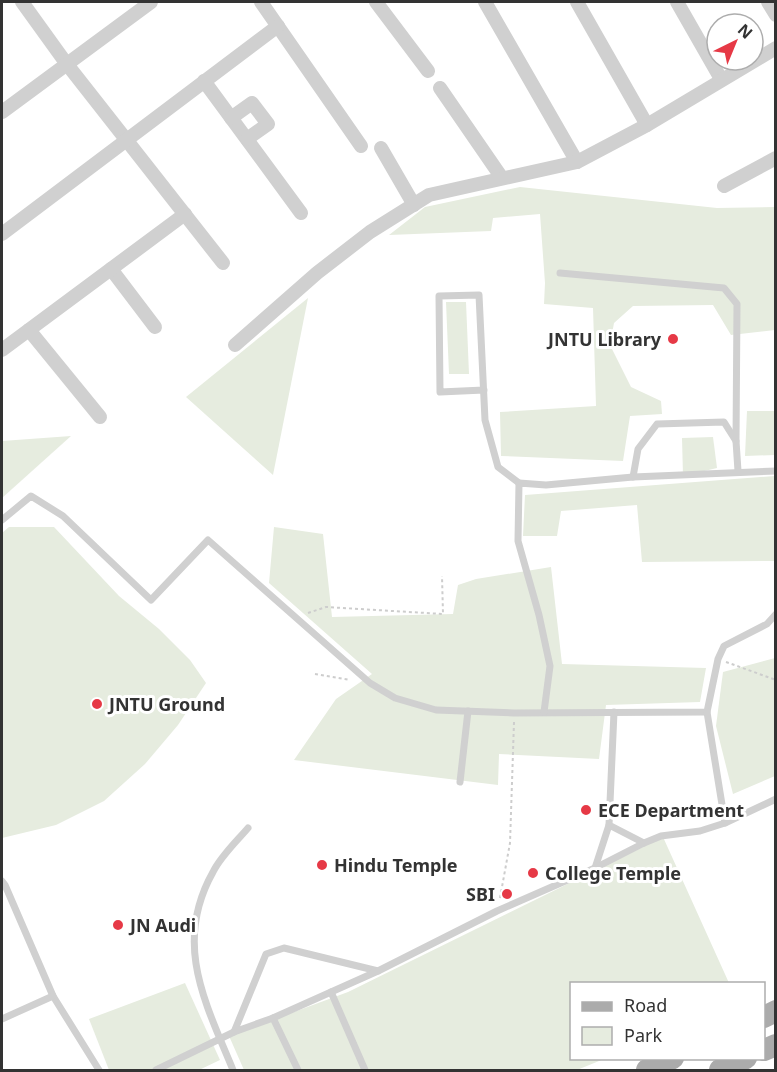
<svg xmlns="http://www.w3.org/2000/svg" width="777" height="1072" viewBox="0 0 777 1072" font-family="'Noto Sans',sans-serif">
<style>
.green{fill:#e6ecdf}
.lines{fill:none;stroke-linecap:round;stroke-linejoin:round}
.path{stroke:#cdcdcd;stroke-width:2;stroke-dasharray:3 3;stroke-linecap:butt}
.service{stroke:#d0d0d0;stroke-width:7}
.minor{stroke:#d0d0d0;stroke-width:14}
.primary{stroke:#ababab;stroke-width:22}
.poi-dot{fill:#e63946;stroke:#fff;stroke-width:2}
.labels{text-anchor:middle;dominant-baseline:central;stroke-width:6;stroke-linejoin:round;paint-order:stroke}
.poi-label{font-size:18px;font-weight:bold;fill:#333;stroke:#fff;text-anchor:start}
</style>
<rect width="100%" height="100%" fill="#fff"/>
<g class="green">
<polygon points="520,187 717,208 775,207 775,330 731,335 713,305 633,306 614,323 610,345 631,387 661,401 662,414 630,416 623,461 501,456 500,412 596,406 593,308 544,304 545,283 540,214 493,218 491,231 389,235 425,207"/>
<polygon points="308,298 273,475 186,397"/>
<polygon points="446,302 466,302 469,374 449,374"/>
<polygon points="747,411 775,411 775,455 745,456"/>
<polygon points="71,436 2,498 2,441"/>
<polygon points="713,437 717,468 683,476 682,438"/>
<polygon points="775,476 775,561 642,562 637,505 561,511 557,536 523,536 525,495"/>
<polygon points="9,527 54,527 119,596 159,629 190,660 206,683 178,725 145,764 104,801 56,825 2,838 2,533"/>
<polygon points="274,527 323,534 332,617 453,614 458,585 476,579 551,567 562,664 706,668 700,702 606,705 599,759 499,754 498,785 294,760 336,699 372,674 269,583"/>
<polygon points="775,658 775,776 733,794 716,726 723,672"/>
<polygon points="663,837 729,983 572,984 572,1058 604,1059 577,1070 244,1070 229,1036 348,992"/>
<polygon points="185,983 220,1060 199,1070 109,1070 89,1019"/>
</g>
<g class="lines">
<g class="path">
<polyline points="308,613 326,607 443,614 442,576"/>
<polyline points="726,662 776,680"/>
<polyline points="315,674 350,680"/>
<polyline points="500,898 510,843 514,722"/>
</g>
<g class="service">
<polyline points="560,273 724,288 737,304 736,441"/>
<polyline points="484,390 440,392 439,296 479,295 485,420 498,467 519,483"/>
<polyline points="633,477 638,449 657,424 724,422 736,441 738,471"/>
<polyline points="2,520 31,496 63,516 151,600 208,540 370,683 395,698 436,710 514,713 707,712 718,659 724,646 767,624 776,614"/>
<polyline points="544,712 550,666 539,615 518,541 519,483 546,485 633,477 776,471"/>
<polyline points="614,712 609,825 644,843"/>
<polyline points="707,712 725,823"/>
<polyline points="460,782 468,711"/>
<polyline points="595,868 609,825"/>
<polyline points="2,881 5,885 53,996 99,1070"/>
<polyline points="331,992 365,1070"/>
<polyline points="273,1018 298,1070"/>
<polyline points="2,1019 53,996"/>
<polyline points="234,1032 266,954 284,948 378,971"/>
<polyline points="156,1070 234,1032 273,1018 378,971 497,911 595,868 644,843 661,836 700,831 725,823 776,799"/>
<path d="M233 1070C205 1002 173 943 213 872 221 856 236 842 248 828"/>
</g>
<g class="minor">
<polyline points="22,2 66,63 223,263"/>
<polyline points="261,2 361,146"/>
<polyline points="376,2 428,71"/>
<polyline points="485,2 577,162"/>
<polyline points="577,2 647,125"/>
<polyline points="677,2 721,79"/>
<polyline points="768,2 776,15"/>
<polyline points="204,81 301,213"/>
<polyline points="440,88 502,178"/>
<polyline points="2,112 151,2"/>
<polyline points="231,118 252,103 268,124 247,139"/>
<polyline points="381,148 414,205"/>
<polyline points="724,186 776,158"/>
<polyline points="2,234 278,26"/>
<polyline points="111,269 155,327"/>
<polyline points="29,330 100,417"/>
<polyline points="235,345 317,273 370,232 429,195 577,162 647,125 776,48"/>
<polyline points="2,350 185,214"/>
</g>
<g class="primary">
<polyline points="764,1017 776,1011"/>
<polyline points="764,1050 776,1045"/>
<polyline points="647,1070 673,1058"/>
<polyline points="720,1070 746,1058"/>
</g>
</g>
<g class="poi-dot">
<circle cx="673" cy="339" r="6"/>
<circle cx="97" cy="704" r="6"/>
<circle cx="586" cy="810" r="6"/>
<circle cx="322" cy="865" r="6"/>
<circle cx="533" cy="873" r="6"/>
<circle cx="507" cy="894" r="6"/>
<circle cx="118" cy="925" r="6"/>
</g>
<g class="labels">
<g class="poi-label">
<text x="661" y="339" text-anchor="end">JNTU Library</text>
<text x="109" y="704">JNTU Ground</text>
<text x="598" y="810">ECE Department</text>
<text x="334" y="865">Hindu Temple</text>
<text x="545" y="873">College Temple</text>
<text x="495" y="894" text-anchor="end">SBI</text>
<text x="130" y="925">JN Audi</text>
</g>
</g>
<rect width="777" height="1072" fill="none" stroke="#333333" stroke-width="6"/>
<rect x="570" y="982" width="195" height="78" fill="#ffffff" stroke="#adadad" stroke-width="1.5"/>
<rect x="582" y="1002" width="30" height="9" fill="#ababab" stroke="#adadad" stroke-width="1.5"/>
<text x="624" y="1012" font-size="18" fill="#333333">Road</text>
<rect x="582" y="1027" width="30" height="18" fill="#e6ecdf" stroke="#adadad" stroke-width="1.5"/>
<text x="624" y="1042" font-size="18" fill="#333333">Park</text>
<g transform="translate(735 42) rotate(43)"><circle r="28" fill="#ffffff" stroke="#adadad" stroke-width="1.5"/>
<path d="M0-4.5L10 22L0 15L-10 22Z" fill="#e63946"/>
<text y="-9" font-size="16" font-weight="bold" text-anchor="middle" fill="#333333">N</text>
</g>
</svg>
